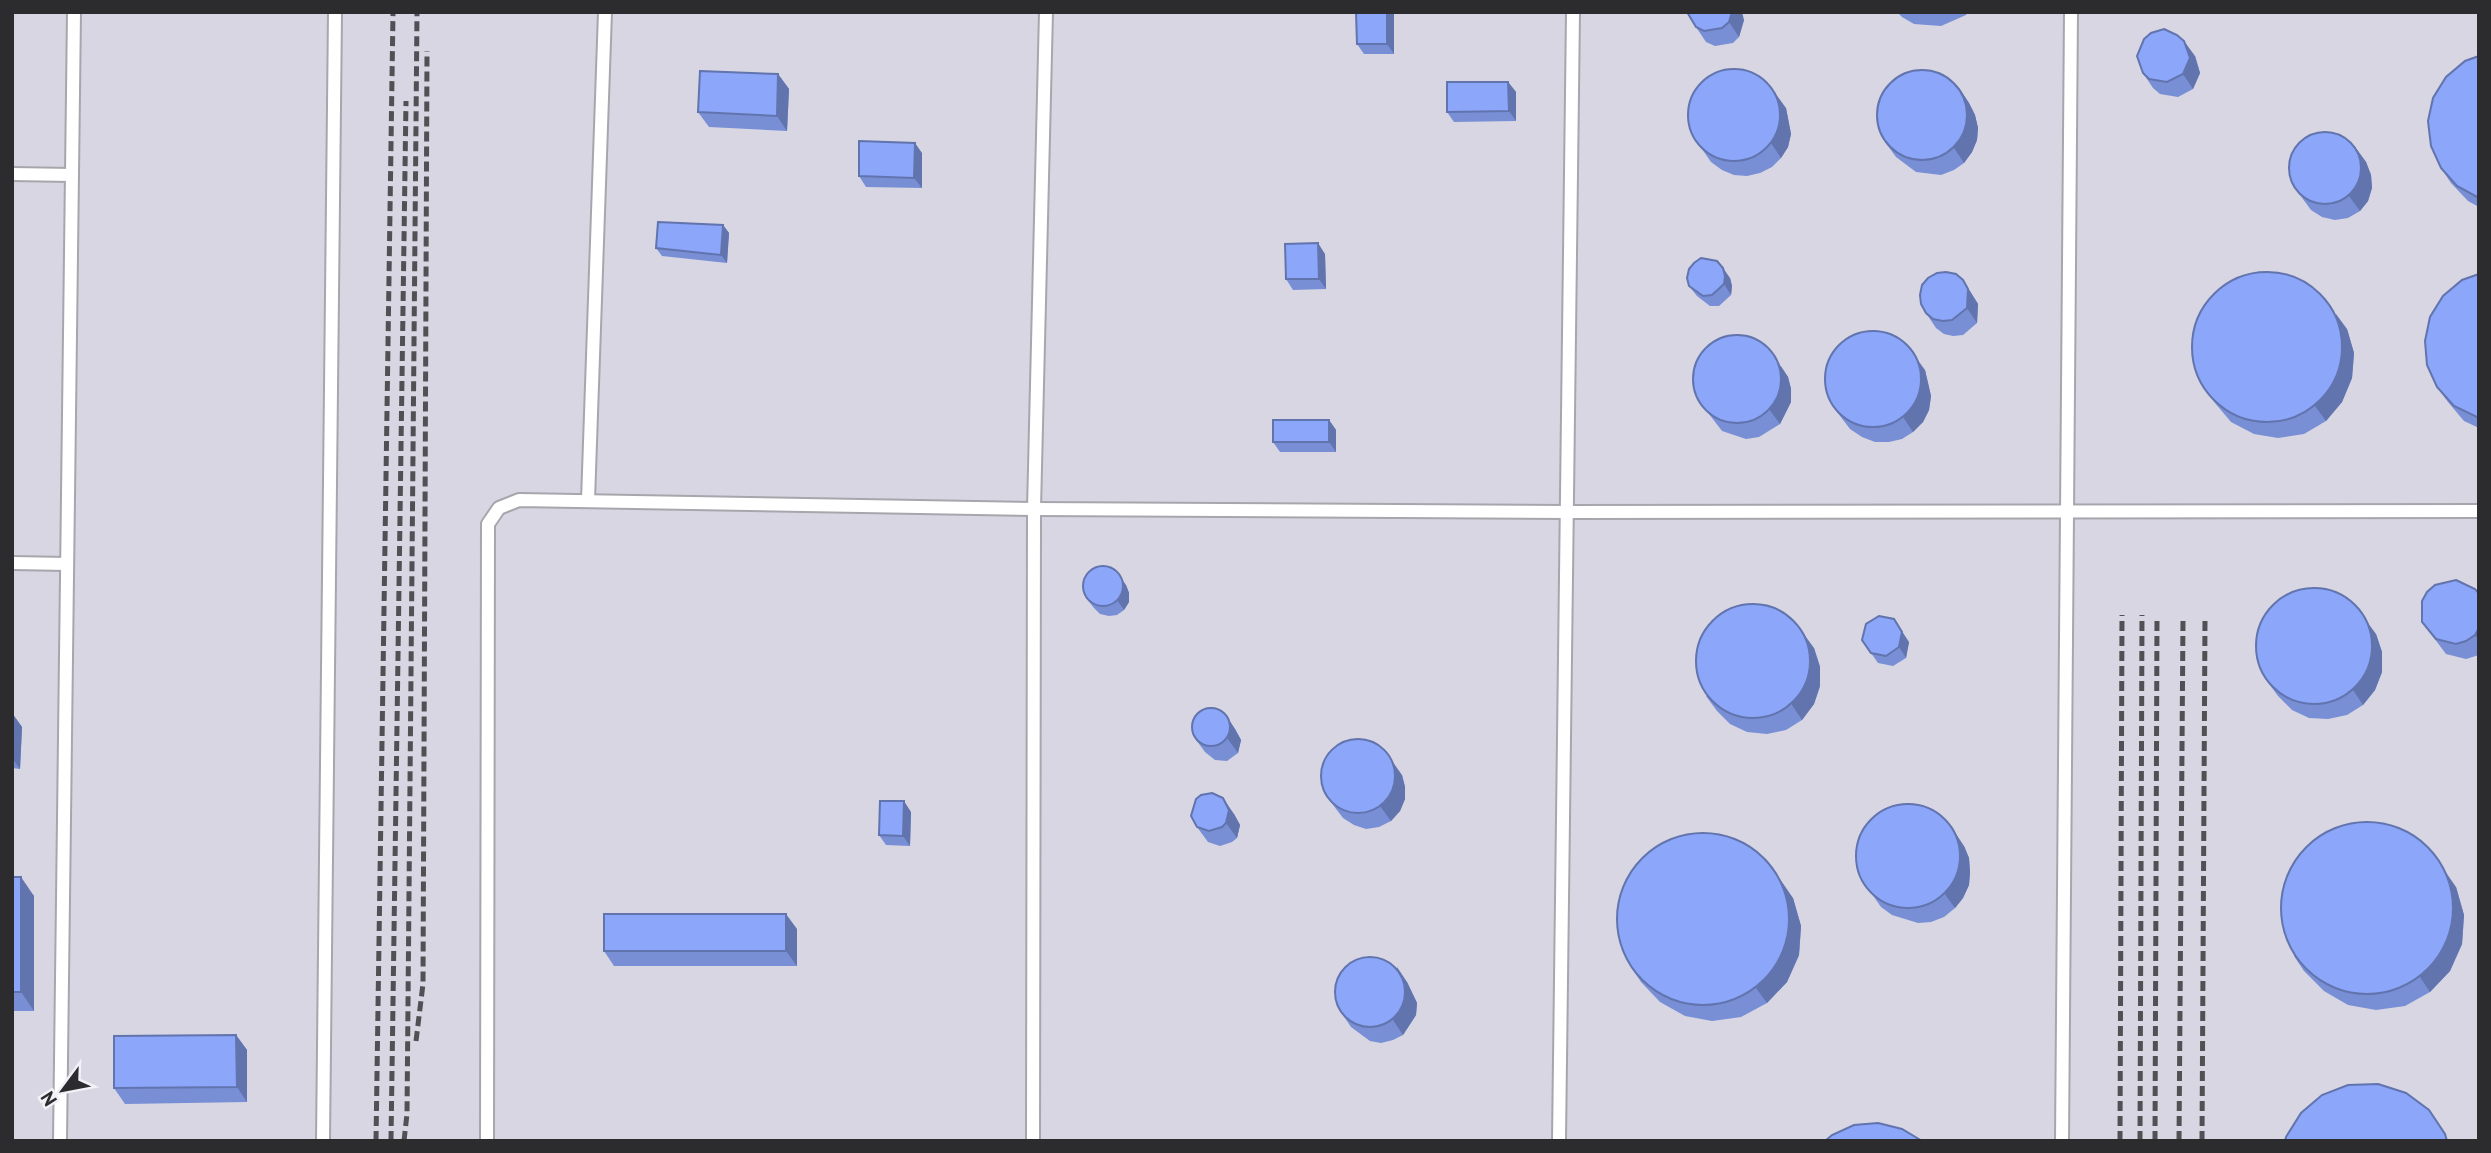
<svg xmlns="http://www.w3.org/2000/svg" width="2491" height="1153" viewBox="0 0 2491 1153" font-family="'PT Sans',sans-serif">
<style>
.built{fill:#d7d6e2}
.lines{fill:none;stroke-linecap:round;stroke-linejoin:round}
.lane-casing{stroke:#a7a6ac;stroke-width:16}
.lane{stroke:#fff;stroke-width:12}
.rail{stroke:#515155;stroke-width:5;stroke-dasharray:10 5;stroke-linecap:butt}
.wall{fill:#788fd6}
.shaded-wall{fill:#6274ae}
.building{fill:#8ca6f9;stroke:#6274ae;stroke-width:2}
</style>
<rect width="100%" height="100%" fill="#e5e4eb"/>
<rect class="built" x="12" y="12" width="2467" height="1129"/>
<g class="lines">
<defs>
<g id="lane">
<polyline points="12,174 72,175"/>
<polyline points="588,500 605,12"/>
<polyline points="12,563 67,564"/>
<polyline points="60,1141 74,12"/>
<polyline points="323,1141 335,12"/>
<polyline points="487,1141 488,524 499,508 519,500 1034,509 1566,512 2479,511"/>
<polyline points="1033,1141 1034,509 1046,12"/>
<polyline points="1559,1141 1573,12"/>
<polyline points="2062,1141 2071,12"/>
</g>
</defs>
<use href="#lane" class="lane-casing"/>
<use href="#lane" class="lane"/>
<g class="rail">
<polyline points="416,1041 423,984 427,51"/>
<polyline points="376,1141 393,12"/>
<polyline points="391,1141 406,101"/>
<polyline points="404,1141 407,1114 417,12"/>
<polyline points="2120,1141 2122,615"/>
<polyline points="2140,1141 2142,615"/>
<polyline points="2155,1141 2157,616"/>
<polyline points="2179,1141 2183,618"/>
<polyline points="2202,1141 2205,619"/>
</g>
</g>
<g class="wall">
<polygon points="1394,12 1394,54 1364,54 1357,44"/>
<polygon points="1897,12 1968,12 1966,15 1941,26 1914,24 1902,17"/>
<polygon points="1744,20 1739,37 1733,43 1715,46 1706,42 1696,27"/>
<polygon points="2195,56 2200,73 2193,89 2178,97 2160,94 2153,88 2143,73"/>
<polygon points="2479,56 2479,207 2468,201 2451,183 2441,168"/>
<polygon points="778,74 789,89 787,131 709,127 698,112"/>
<polygon points="1508,82 1516,92 1516,121 1454,122 1447,112"/>
<polygon points="1959,88 1969,103 1975,115 1978,128 1977,140 1972,152 1964,163 1954,170 1941,175 1916,172 1896,157 1885,142"/>
<polygon points="1786,108 1791,134 1788,147 1781,158 1772,167 1760,173 1747,176 1734,175 1722,170 1711,162 1693,136"/>
<polygon points="2355,147 2366,162 2371,175 2372,188 2368,201 2360,211 2348,218 2335,220 2322,217 2311,210 2292,184"/>
<polygon points="922,153 922,188 866,187 859,176"/>
<polygon points="723,225 729,233 727,263 662,256 656,248"/>
<polygon points="1325,254 1326,289 1293,290 1286,279"/>
<polygon points="2479,274 2479,428 2464,421 2448,402 2437,387"/>
<polygon points="1730,278 1732,286 1731,295 1719,306 1710,306 1697,296 1689,286"/>
<polygon points="1963,280 1978,304 1977,323 1963,335 1953,336 1944,334 1936,328 1926,313"/>
<polygon points="2347,329 2354,353 2352,378 2342,402 2326,421 2304,434 2278,438 2254,434 2231,422 2215,403 2204,388"/>
<polygon points="1781,366 1788,377 1791,389 1791,402 1780,424 1759,437 1746,439 1722,431 1696,397"/>
<polygon points="1925,370 1931,396 1929,410 1923,422 1913,432 1902,439 1889,442 1875,442 1862,437 1850,429 1831,404"/>
<polygon points="1329,420 1336,430 1336,452 1280,452 1273,442"/>
<polygon points="1126,585 1129,593 1129,602 1124,610 1117,615 1109,616 1100,614 1094,608 1086,598"/>
<polygon points="2479,594 2479,655 2466,659 2446,654 2422,622"/>
<polygon points="2376,634 2382,652 2382,672 2375,690 2363,705 2347,715 2328,719 2309,718 2292,710 2278,696 2267,681"/>
<polygon points="1862,640 1909,642 1906,658 1893,666 1878,663"/>
<polygon points="1814,648 1820,667 1820,686 1814,704 1802,720 1786,730 1767,734 1747,732 1730,724 1717,711 1706,696"/>
<polygon points="12,713 22,727 20,769 12,768"/>
<polygon points="1225,714 1235,729 1241,740 1238,753 1227,761 1215,760 1205,752 1194,737"/>
<polygon points="1402,775 1405,787 1405,799 1400,811 1391,821 1379,827 1366,829 1354,825 1343,818 1324,793"/>
<polygon points="911,812 910,846 886,845 879,835"/>
<polygon points="1234,814 1240,825 1237,838 1232,842 1220,846 1208,842 1197,827"/>
<polygon points="1964,846 1969,858 1970,872 1969,885 1963,898 1955,908 1944,917 1931,922 1918,923 1892,915 1881,907 1863,881"/>
<polygon points="12,877 34,896 34,1011 12,1011"/>
<polygon points="2456,887 2464,915 2462,944 2450,971 2430,992 2405,1006 2376,1010 2348,1005 2324,991 2304,971 2294,956"/>
<polygon points="1793,898 1801,926 1799,955 1787,982 1767,1003 1741,1017 1712,1021 1685,1016 1660,1002 1641,982 1631,967"/>
<polygon points="797,929 797,966 614,966 604,951"/>
<polygon points="1407,982 1417,1003 1416,1015 1403,1035 1393,1040 1381,1043 1370,1041 1351,1027 1341,1012"/>
<polygon points="236,1035 247,1050 247,1102 125,1104 114,1088"/>
</g>
<g class="shaded-wall">
<polygon points="1387,12 1394,12 1394,54 1387,44"/>
<polygon points="1732,12 1742,12 1744,20 1739,37 1729,22"/>
<polygon points="2184,41 2195,56 2200,73 2193,89 2183,74"/>
<polygon points="778,74 789,89 787,131 777,116"/>
<polygon points="1508,82 1516,92 1516,121 1509,111"/>
<polygon points="1959,88 1969,103 1975,115 1978,128 1977,140 1972,152 1964,163 1954,148"/>
<polygon points="1775,93 1786,108 1791,134 1788,147 1781,158 1771,143"/>
<polygon points="915,143 922,153 922,188 914,178"/>
<polygon points="2355,147 2366,162 2371,175 2372,188 2368,201 2360,211 2349,196"/>
<polygon points="723,225 729,233 727,263 721,255"/>
<polygon points="1318,243 1325,254 1326,289 1319,279"/>
<polygon points="1723,268 1730,278 1732,286 1731,295 1724,284"/>
<polygon points="1963,280 1978,304 1977,323 1967,308"/>
<polygon points="2336,314 2347,329 2354,353 2352,378 2342,402 2326,421 2315,406"/>
<polygon points="1770,351 1788,377 1791,389 1791,402 1780,424 1769,409"/>
<polygon points="1914,355 1925,370 1931,396 1929,410 1923,422 1913,432 1903,417"/>
<polygon points="1329,420 1336,430 1336,452 1329,442"/>
<polygon points="1119,575 1126,585 1129,593 1129,602 1124,610 1117,600"/>
<polygon points="1894,619 1909,642 1906,658 1899,647"/>
<polygon points="2365,619 2376,634 2382,652 2382,672 2375,690 2363,705 2353,690"/>
<polygon points="2479,628 2479,641 2475,635"/>
<polygon points="1803,633 1814,648 1820,667 1820,686 1814,704 1802,720 1792,705"/>
<polygon points="12,713 22,727 20,769 12,758"/>
<polygon points="1225,714 1235,729 1241,740 1238,753 1227,738"/>
<polygon points="1385,751 1402,775 1405,787 1405,799 1400,811 1391,821 1380,806"/>
<polygon points="1223,798 1234,814 1240,825 1237,838 1226,823"/>
<polygon points="904,801 911,812 910,846 903,836"/>
<polygon points="1954,831 1964,846 1969,858 1970,872 1969,885 1963,898 1955,908 1944,893"/>
<polygon points="2429,848 2456,887 2464,915 2462,944 2450,971 2430,992 2420,977"/>
<polygon points="1766,859 1793,898 1801,926 1799,955 1787,982 1767,1003 1756,988"/>
<polygon points="21,877 34,896 34,1011 21,992"/>
<polygon points="786,914 797,929 797,966 786,951"/>
<polygon points="1397,967 1407,982 1417,1003 1416,1015 1403,1035 1393,1020"/>
<polygon points="236,1035 247,1050 247,1102 237,1087"/>
</g>
<g class="building">
<polygon points="1356,12 1387,12 1387,44 1357,44"/>
<polygon points="1687,12 1732,12 1729,22 1722,28 1704,31 1696,27"/>
<polygon points="2164,29 2177,35 2184,41 2190,58 2183,74 2167,82 2149,79 2143,73 2137,56 2144,39 2151,33"/>
<polygon points="2479,56 2479,198 2457,186 2441,168 2431,146 2428,121 2433,98 2446,77 2465,61"/>
<circle cx="1734" cy="115" r="46"/>
<circle cx="1922" cy="115" r="45"/>
<polygon points="700,71 778,74 777,116 698,112"/>
<polygon points="1447,82 1508,82 1509,111 1447,112"/>
<circle cx="2325" cy="168" r="36"/>
<polygon points="859,141 915,143 914,178 859,176"/>
<polygon points="658,222 723,225 721,255 656,248"/>
<polygon points="1318,243 1319,279 1286,279 1285,244"/>
<polygon points="1701,258 1717,261 1723,268 1725,276 1724,284 1712,295 1703,296 1689,286 1687,278 1689,269 1694,263"/>
<circle cx="2267" cy="347" r="75"/>
<polygon points="1946,272 1956,274 1963,280 1968,289 1967,308 1952,320 1943,321 1933,319 1926,313 1921,304 1920,295 1922,285 1928,278 1937,273"/>
<polygon points="2479,274 2479,418 2454,406 2437,387 2427,365 2425,341 2430,317 2443,296 2462,280"/>
<circle cx="1873" cy="379" r="48"/>
<circle cx="1737" cy="379" r="44"/>
<rect x="1273" y="420" width="56" height="22"/>
<circle cx="1103" cy="586" r="20"/>
<polygon points="2456,580 2475,589 2479,594 2479,628 2475,635 2466,641 2456,644 2436,639 2422,622 2422,601 2427,592 2435,585"/>
<circle cx="2314" cy="646" r="58"/>
<circle cx="1753" cy="661" r="57"/>
<polygon points="1879,616 1894,619 1902,632 1899,647 1886,656 1871,653 1862,640 1866,624"/>
<circle cx="1211" cy="727" r="19"/>
<circle cx="1358" cy="776" r="37"/>
<polygon points="1212,793 1223,798 1229,810 1226,823 1222,827 1209,831 1197,827 1191,816 1196,799 1201,795"/>
<polygon points="880,801 904,801 903,836 879,835"/>
<circle cx="1908" cy="856" r="52"/>
<circle cx="2367" cy="908" r="86"/>
<circle cx="1703" cy="919" r="86"/>
<rect x="12" y="877" width="9" height="115"/>
<rect x="604" y="914" width="182" height="37"/>
<circle cx="1370" cy="992" r="35"/>
<polygon points="236,1035 237,1087 114,1088 114,1036"/>
<polygon points="2378,1084 2406,1093 2429,1110 2445,1134 2447,1141 2285,1141 2286,1137 2301,1113 2322,1095 2348,1085"/>
<polygon points="1878,1123 1902,1129 1922,1141 1825,1141 1832,1135 1854,1125"/>
</g>
<rect width="2491" height="1153" fill="none" stroke="#2c2c2f" stroke-width="28"/>
<g transform="translate(63 1090) rotate(238)" stroke="#f2f1f8" stroke-width="5" paint-order="stroke">
<path d="M0-5L12 26L0 18L-12 26Z" fill="#2c2c2f"/>
<text y="-10" font-size="19" font-weight="bold" text-anchor="middle" fill="#2c2c2f">N</text>
</g>
</svg>
